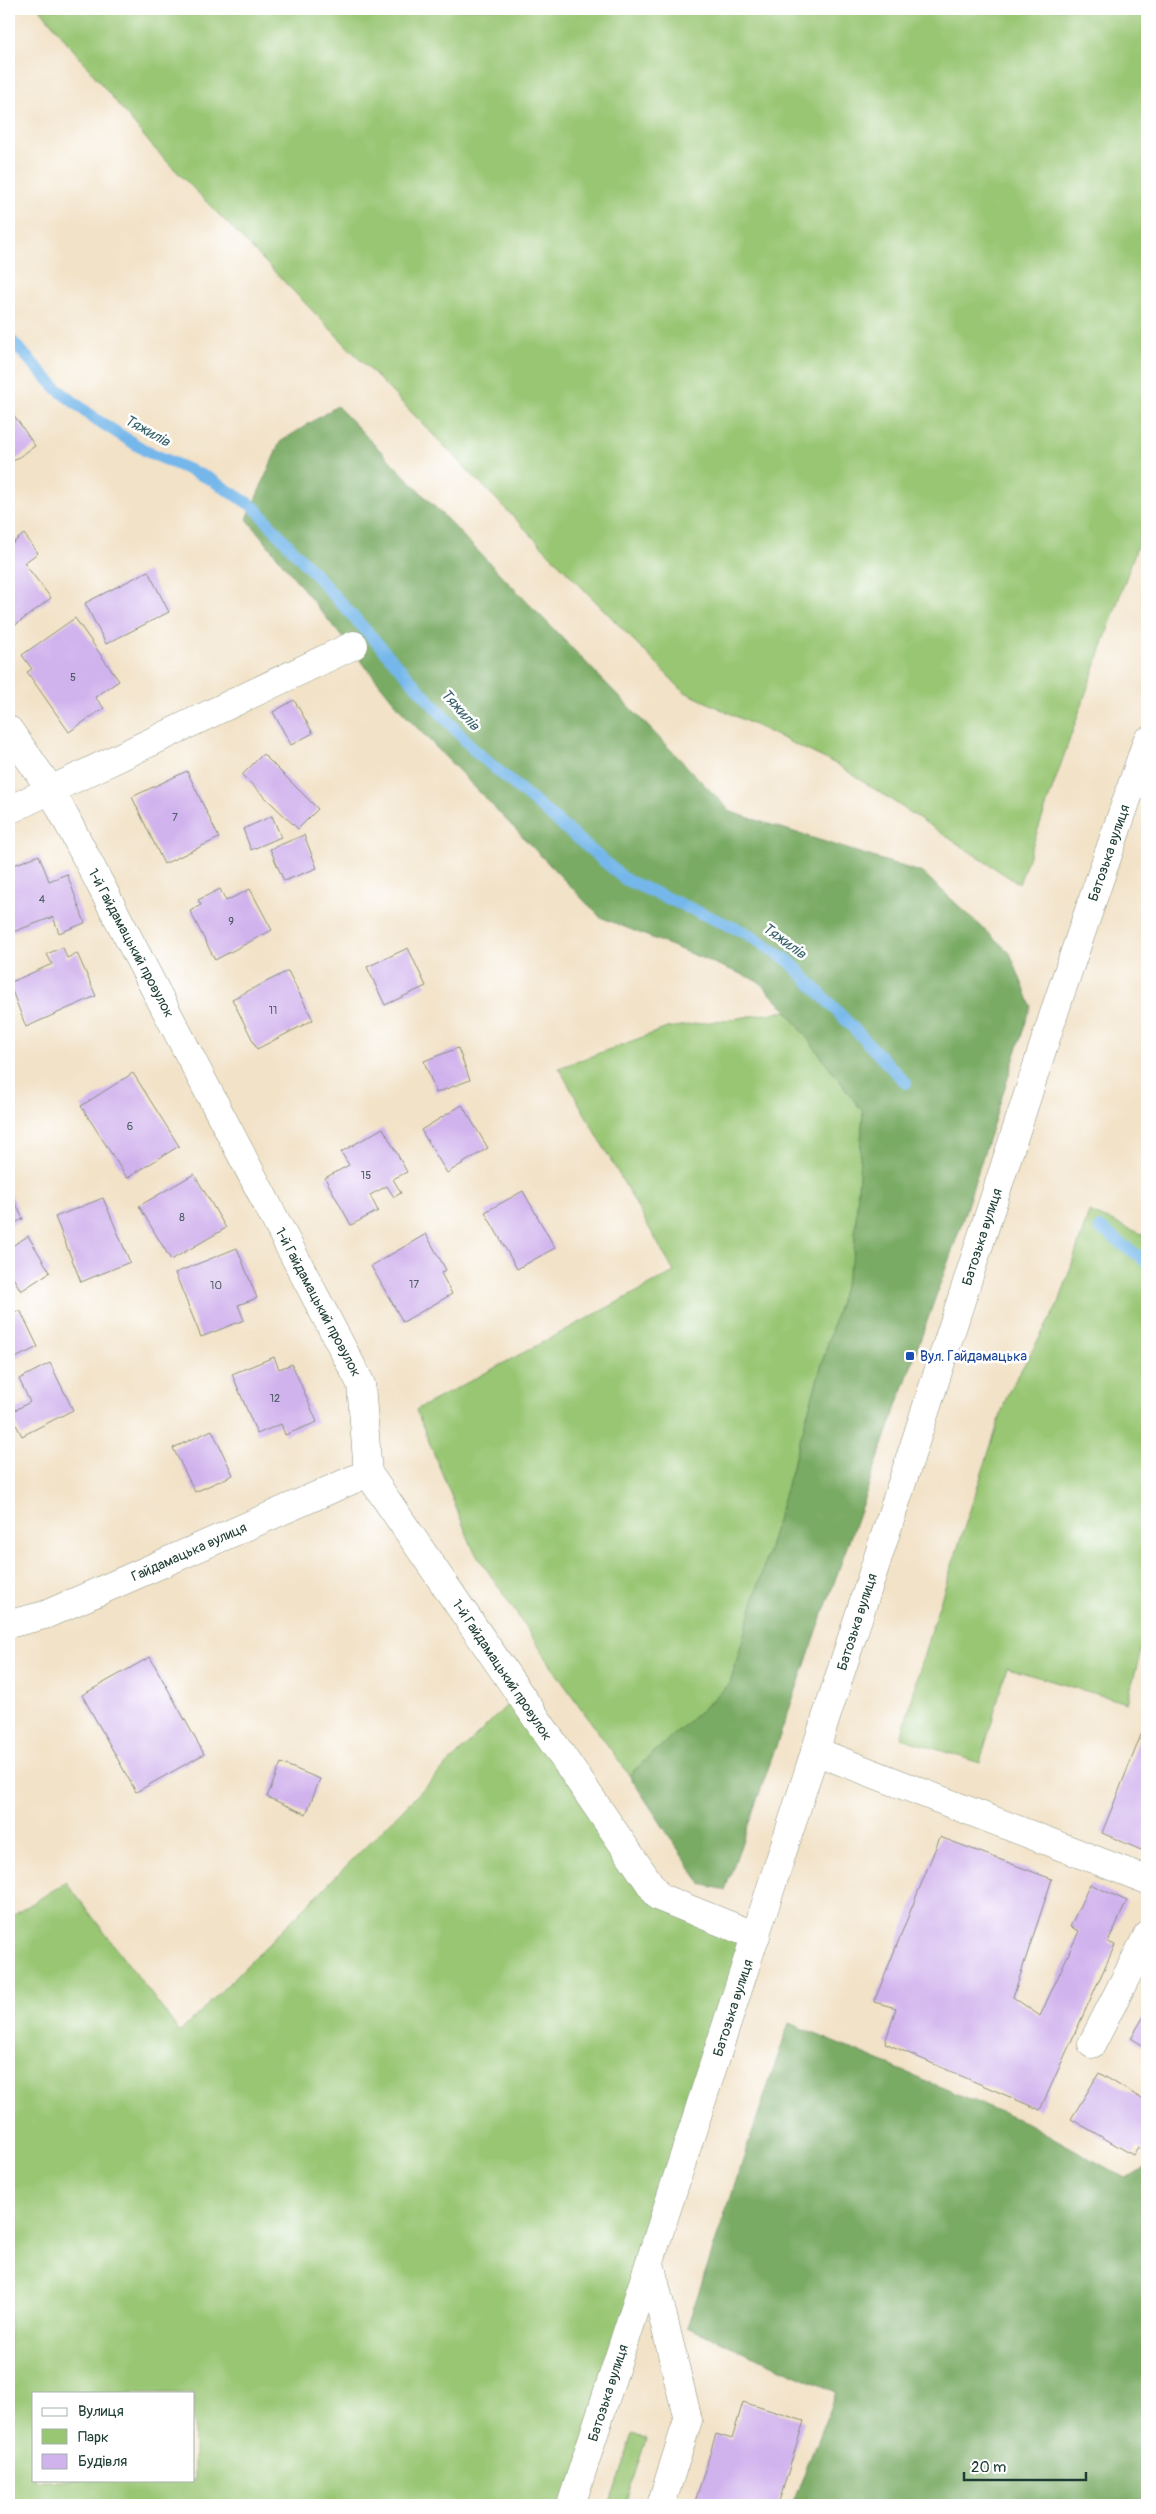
<svg xmlns="http://www.w3.org/2000/svg" width="1156" height="2514" viewBox="0 0 1156 2514" font-family="Pangolin,sans-serif">
<style>
.green{fill:#99c673;stroke:#5c8254;fill-rule:evenodd}
.forest{fill:#7aab65;stroke:#4c744c}
.lines{fill:none;stroke-linecap:round;stroke-linejoin:round}
.stream{stroke:#75b7ea;stroke-width:12}
.building{fill:#d0b2ed}
.minor-casing{stroke:#88907e;stroke-width:29}
.minor{stroke:#fff;stroke-width:28}
.transit-dot{fill:#1a4fb4;stroke:#fff;stroke-width:2}
.labels{text-anchor:middle;dominant-baseline:central;stroke-width:5;stroke-linejoin:round;paint-order:stroke}
.number-label{font-size:11px;fill:#4b5a62}
.street-label{font-size:14px;fill:#1f3d34;stroke:#fff}
.transit-label{font-size:14px;fill:#164399;stroke:#fff;text-anchor:start}
.water-label{font-size:15px;font-style:italic;fill:#39626b;stroke:#fff}
</style>
<rect width="100%" height="100%" fill="#fff"/>
<filter id="ink" filterUnits="userSpaceOnUse"><feTurbulence type="fractalNoise" baseFrequency=".02" numOctaves="2"/><feDisplacementMap in="SourceGraphic" scale="10" xChannelSelector="R" yChannelSelector="G"/><feConvolveMatrix kernelMatrix="1 2 1 2 8 2 1 2 1" color-interpolation-filters="sRGB"/></filter>
<filter id="wash" filterUnits="userSpaceOnUse"><feTurbulence type="fractalNoise" baseFrequency=".0096" numOctaves="4" result="noise"/><feDisplacementMap in="SourceGraphic" scale="20" xChannelSelector="R" yChannelSelector="G"/><feGaussianBlur stdDeviation="1.12" result="paint"/><feColorMatrix in="noise" values="0 0 0 0 0 0 0 0 0 0 0 0 0 0 0 0 0 1.4 0 .05"/><feComposite in="paint" operator="in"/></filter>
<g filter="url(#wash)">
<rect width="100%" height="100%" fill="#f2e2c7"/>
<g class="green">
<polygon points="40,9 1147,9 1147,518 1019,884 838,765 683,691 152,146"/>
<polygon points="787,1011 863,1112 854,1252 730,1684 629,1775 563,1683 473,1549 416,1410 674,1272 559,1068 667,1028"/>
<polygon points="1089,1212 1147,1236 1147,1628 1127,1703 1007,1668 980,1763 901,1738 930,1633 1008,1393 1059,1303"/>
<path d="M519 1693 659 1897 756 1936 570 2505H9V1918L66 1882 180 2032ZM34 2393H194V2480H34Z"/>
<polygon points="633,2434 646,2439 625,2505 609,2505"/>
</g>
<g class="forest">
<polygon points="337,406 731,812 923,873 1010,953 1031,1006 958,1234 725,1890 701,1884 629,1775 730,1684 854,1252 863,1112 787,1011 758,981 600,917 403,713 247,519 280,442"/>
<polygon points="789,2023 1029,2124 1125,2178 1147,2167 1147,2505 792,2505 836,2392 687,2327"/>
</g>
<g class="lines">
<g class="stream">
<polyline points="9,338 57,389 97,420 146,451 210,479 254,507 475,751 626,880 746,933 789,961 906,1083"/>
<polyline points="1100,1228 1147,1262"/>
</g>
</g>
<g id="blocks">
<g class="building">
<polygon points="9,408 35,446 9,464"/>
<polygon points="24,534 38,553 24,563 51,598 9,630 9,546"/>
<polygon points="148,571 169,612 106,644 85,603"/>
<polygon points="75,618 119,681 95,697 104,708 69,732 27,672 32,669 22,655"/>
<polygon points="294,700 313,733 291,745 273,712"/>
<polygon points="263,754 318,809 298,829 242,775"/>
<polygon points="187,771 219,838 164,864 132,797"/>
<polygon points="272,816 281,837 251,850 243,829"/>
<polygon points="304,835 317,868 284,881 270,849"/>
<polygon points="39,855 49,881 67,874 85,923 59,933 53,917 13,932 9,922 9,867"/>
<polygon points="220,889 226,901 250,889 272,930 215,960 190,911 201,905 198,900"/>
<polygon points="63,947 67,958 77,953 96,996 26,1027 9,983 52,964 47,954"/>
<polygon points="408,948 426,986 385,1005 367,967"/>
<polygon points="288,971 313,1020 257,1049 232,999"/>
<polygon points="458,1048 470,1080 436,1093 424,1061"/>
<polygon points="133,1073 179,1146 127,1178 81,1106"/>
<polygon points="462,1105 488,1148 447,1173 421,1130"/>
<polygon points="383,1128 407,1172 393,1179 401,1193 394,1197 387,1186 370,1195 378,1211 351,1225 325,1178 349,1165 341,1152"/>
<polygon points="194,1174 226,1228 171,1260 139,1206"/>
<polygon points="9,1190 23,1219 9,1226"/>
<polygon points="523,1191 555,1248 517,1269 485,1212"/>
<polygon points="103,1198 130,1262 81,1282 55,1217"/>
<polygon points="426,1234 446,1270 441,1273 452,1294 403,1322 371,1266"/>
<polygon points="28,1236 50,1272 21,1291 9,1271 9,1248"/>
<polygon points="237,1248 257,1298 238,1305 244,1320 201,1337 175,1273"/>
<polygon points="20,1310 38,1347 13,1359 9,1351 9,1315"/>
<polygon points="274,1357 279,1369 292,1364 317,1422 285,1435 281,1424 257,1434 232,1374"/>
<polygon points="50,1363 73,1410 22,1436 10,1413 30,1402 19,1379"/>
<polygon points="212,1430 233,1475 195,1492 173,1448"/>
<polygon points="150,1657 204,1754 136,1792 82,1695"/>
<polygon points="1147,1720 1147,1835 1141,1850 1102,1833"/>
<polygon points="281,1763 320,1779 306,1814 267,1797"/>
<polygon points="940,1837 1052,1879 1013,1997 1040,2016 1079,1931 1070,1927 1090,1884 1127,1901 1108,1942 1115,1945 1040,2110 885,2043 896,2008 874,2002"/>
<polygon points="1147,2011 1147,2048 1131,2038"/>
<polygon points="1099,2073 1147,2102 1147,2152 1138,2147 1133,2155 1071,2119"/>
<polygon points="743,2402 804,2421 778,2505 694,2505 716,2434 732,2439"/>
</g>
</g>
</g>
<g filter="url(#ink)">
<use href="#blocks" fill-opacity="0" stroke="#88907e" stroke-width="1"/>
<g class="lines">
<defs>
<g id="minor">
<polyline points="9,730 51,790 361,1384 368,1473 659,1897 756,1936"/>
<polyline points="9,810 354,645"/>
<polyline points="9,1624 45,1615 368,1473"/>
<polyline points="815,1751 1147,1880"/>
<polyline points="1092,2044 1147,1936"/>
<polyline points="650,2263 688,2420 661,2505"/>
<polyline points="571,2505 1060,995 1147,741"/>
</g>
</defs>
<use href="#minor" class="minor-casing"/>
<use href="#minor" class="minor"/>
</g>
</g>
<rect class="transit-dot" x="905" y="1351" width="10" height="10" rx="2.5"/>
<g class="labels">
<g class="number-label">
<text x="73" y="677">5</text>
<text x="175" y="817">7</text>
<text x="42" y="899">4</text>
<text x="231" y="921">9</text>
<text x="273" y="1010">11</text>
<text x="130" y="1126">6</text>
<text x="366" y="1175">15</text>
<text x="182" y="1217">8</text>
<text x="414" y="1284">17</text>
<text x="216" y="1285">10</text>
<text x="275" y="1398">12</text>
</g>
<g class="street-label">
<text transform="translate(1109 853) rotate(-71)">Батозька вулиця</text>
<text transform="translate(131 943) rotate(62)">1-й Гайдамацький провулок</text>
<text transform="translate(982 1237) rotate(-72)">Батозька вулиця</text>
<text transform="translate(318 1302) rotate(62)">1-й Гайдамацький провулок</text>
<text transform="translate(189 1552) rotate(-24)">Гайдамацька вулиця</text>
<text transform="translate(857 1622) rotate(-72)">Батозька вулиця</text>
<text transform="translate(502 1670) rotate(56)">1-й Гайдамацький провулок</text>
<text transform="translate(733 2008) rotate(-72)">Батозька вулиця</text>
<text transform="translate(608 2393) rotate(-72)">Батозька вулиця</text>
</g>
<g class="transit-label">
<text x="920" y="1356">Вул. Гайдамацька</text>
</g>
<g class="water-label">
<text transform="translate(147 431) rotate(29)">Тяжилів</text>
<text transform="translate(460 710) rotate(48)">Тяжилів</text>
<text transform="translate(784 941) rotate(36)">Тяжилів</text>
</g>
</g>
<rect width="1156" height="2514" fill="none" stroke="#fff" stroke-width="30"/>
<rect x="32" y="2392" width="162" height="90" fill="#ffffff" stroke="#a5b1ae"/>
<rect x="42" y="2408" width="25" height="8" fill="#ffffff" stroke="#a5b1ae"/>
<text x="78" y="2416" font-size="15" fill="#1f3d34">Вулиця</text>
<rect x="42" y="2429" width="25" height="15" fill="#99c673" stroke="#a5b1ae"/>
<text x="78" y="2442" font-size="15" fill="#1f3d34">Парк</text>
<rect x="42" y="2454" width="25" height="15" fill="#d0b2ed" stroke="#a5b1ae"/>
<text x="78" y="2466" font-size="15" fill="#1f3d34">Будівля</text>
<path d="M964 2472v8h122v-8" fill="none" stroke="#1f3d34" stroke-width="2.5"/>
<text x="971" y="2472" font-size="15" fill="#1f3d34" stroke="#ffffff" stroke-width="4" paint-order="stroke">20 m</text>
</svg>
